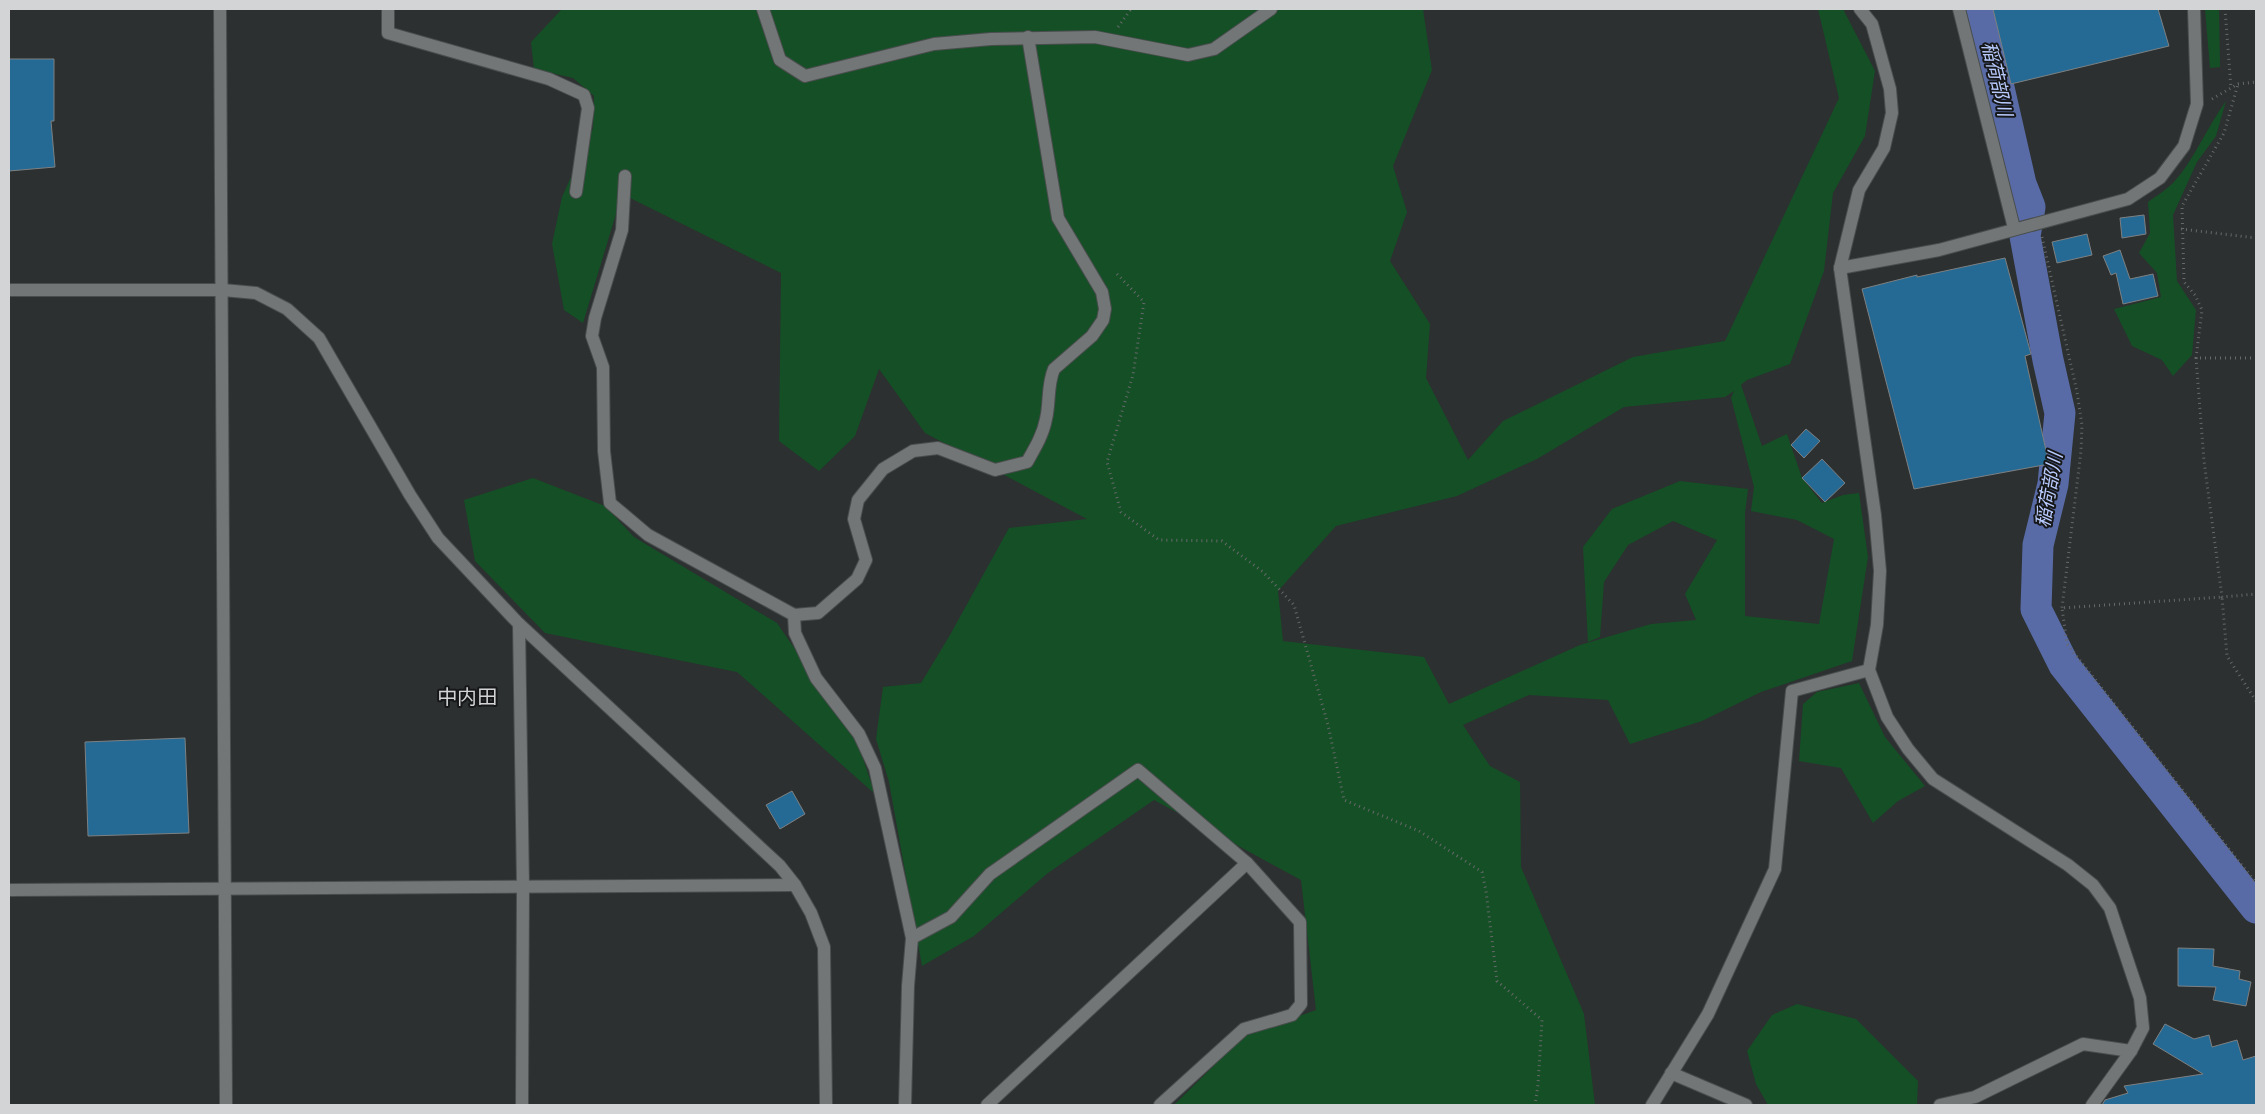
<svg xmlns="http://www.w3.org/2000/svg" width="2265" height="1114" viewBox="0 0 2265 1114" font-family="Jost,'Noto Sans JP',sans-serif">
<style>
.green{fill:#154f26;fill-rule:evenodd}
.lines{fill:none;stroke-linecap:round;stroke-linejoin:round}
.river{stroke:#596ba6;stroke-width:31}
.building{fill:#256a94;stroke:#7d8082}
.minor-casing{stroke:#494d4d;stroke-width:14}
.path{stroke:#666969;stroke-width:3;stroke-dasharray:1 4;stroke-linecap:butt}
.minor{stroke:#727677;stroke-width:12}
.labels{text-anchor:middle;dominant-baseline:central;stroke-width:4;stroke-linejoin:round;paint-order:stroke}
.water-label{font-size:19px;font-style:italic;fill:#b9cbfe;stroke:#161718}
.quarter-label{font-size:20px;fill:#d2d4d5;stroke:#161718}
</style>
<rect width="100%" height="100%" fill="#2c3030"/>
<g class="green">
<path d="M562 9H1423L1432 70 1393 166 1407 212 1390 261 1430 324 1426 378 1468 460 1503 421 1633 357 1725 341 1839 98 1818 9H1843L1875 71 1865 136 1833 193 1824 271 1790 364 1747 380 1741 385 1762 446 1787 434 1802 478 1822 503 1843 495 1859 493 1868 557 1852 661 1761 692 1702 721 1630 744 1608 700 1529 695 1463 725 1490 766 1520 782 1521 867 1584 1014 1595 1105H1174L1244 1036 1316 1010 1301 880 1154 800 1048 873 974 936 922 966 889 782 876 739 883 687 921 683 950 635 1009 528 1087 519 925 433 879 369 855 436 819 471 779 441 781 273 622 194 583 323 564 310 552 244 562 197 593 128 594 96 573 78 534 69 531 42ZM1734 391 1731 398 1754 487 1751 511 1797 520 1834 539 1819 624 1745 616V513L1748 489 1680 481 1612 509 1583 547 1588 642 1600 637 1604 582 1628 545 1673 521 1717 540 1685 594 1696 620 1651 624 1580 645 1449 704 1424 657 1283 641 1278 591 1336 526 1457 496 1537 459 1624 407 1725 397Z"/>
<polygon points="2205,9 2219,9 2220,67 2210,68"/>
<path d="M2226 101 2216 136 2197 162 2173 215 2177 281 2196 310 2192 355 2173 376 2162 360 2132 346 2114 309 2161 297 2157 273 2139 253 2150 233 2148 202C2156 196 2166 190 2173 183 2195 159 2207 127 2226 101Z"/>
<polygon points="533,478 605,506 634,537 777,623 856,738 875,794 737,672 545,633 475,561 464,500"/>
<polygon points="1859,683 1885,737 1925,786 1898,801 1873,823 1841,768 1799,761 1803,704 1817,692"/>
<polygon points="1797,1004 1856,1019 1918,1081 1917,1105 1768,1105 1756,1084 1747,1051 1772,1015"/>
</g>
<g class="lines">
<polyline class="river" points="1981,9 2021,184 2030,207 2025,236 2048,360 2060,413 2053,484 2038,545 2036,609 2064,665 2256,908"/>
</g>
<g class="building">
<polygon points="1993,9 2158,9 2169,46 2011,84"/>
<polygon points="9,59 54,59 54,121 51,121 55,167 9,171"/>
<polygon points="2144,215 2146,234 2122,238 2120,218"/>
<polygon points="2087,234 2092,255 2057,263 2052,242"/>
<polygon points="2120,250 2130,279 2153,274 2158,296 2123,304 2116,273 2111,275 2103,256"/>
<polygon points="2005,258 2031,354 2025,356 2049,464 1914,489 1862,289 1917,275 1917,277"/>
<polygon points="1806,429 1820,441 1804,458 1791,445"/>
<polygon points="1822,459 1845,483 1825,502 1802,478"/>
<polygon points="185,738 189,833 88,836 85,742"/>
<polygon points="792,791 805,814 780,829 766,805"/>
<polygon points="2178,948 2214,949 2213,966 2240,971 2239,979 2251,982 2246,1006 2213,1000 2216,987 2178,986"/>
<polygon points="2165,1024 2194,1039 2209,1035 2212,1047 2237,1040 2243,1060 2256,1056 2256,1105 2102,1105 2105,1100 2128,1093 2124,1086 2203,1074 2153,1044"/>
</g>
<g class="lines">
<defs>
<g id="minor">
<polyline points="220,9 226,1105"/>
<polyline points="388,9 388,33 549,79 584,95 588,108 576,192"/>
<polyline points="763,9 780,60 805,76 934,44 991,39 1095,37 1188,55 1214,49 1271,9"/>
<polyline points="1860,9 1872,24 1890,89 1892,113 1884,148 1859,190 1840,268 1875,515 1880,571 1877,625 1869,670 1887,717 1908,749 1933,779 2068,865 2093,885 2110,908 2140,998 2143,1028 2131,1051 2092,1105"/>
<polyline points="1959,9 2014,228"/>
<path d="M625 176 622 230 595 318 592 336 603 367 604 451 610 503 648 535 794 615 818 613 857 579 866 560 854 519 858 500 883 469 913 451 938 448 995 470 1027 462C1035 448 1043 435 1046 419 1050 403 1047 385 1054 369L1092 336 1103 320 1105 309 1102 292 1058 218 1028 37"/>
<polyline points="1840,268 1939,250 2128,199 2160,178 2184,146 2197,104 2194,9"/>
<polyline points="9,290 223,290 256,293 287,309 319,338 410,495 438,538 519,624 780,866 795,885 811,913 824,947 826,1105"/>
<polyline points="794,615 795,633 816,678 859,734 875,768 912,938 908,986 905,1105"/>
<polyline points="519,624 523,887 522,1105"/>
<polyline points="9,890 795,885"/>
<polyline points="912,938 951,917 990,874 1138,770 1247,863 1300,922 1301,1004 1292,1015 1244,1029 1160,1105"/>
<polyline points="1671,1073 1746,1105"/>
<polyline points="987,1105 1247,863"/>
<polyline points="1652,1105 1708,1014 1775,869 1792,691 1869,670"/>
<polyline points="1940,1105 1975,1097 2083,1044 2131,1051"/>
</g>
</defs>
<use href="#minor" class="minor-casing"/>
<g class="path">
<polyline points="2225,9 2231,88"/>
<polyline points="1118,27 1131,9"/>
<polyline points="2212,99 2238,84 2256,82"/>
<polyline points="2181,229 2256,238"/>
<polyline points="2042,237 2077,392 2082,425 2081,451 2062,608"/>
<polyline points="1117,274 1144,302 1133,375 1107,462 1121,512 1159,540 1222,541 1263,572 1294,605 1328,725 1344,800 1419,831 1482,872 1486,891 1497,981 1542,1020 1538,1085 1535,1105"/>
<polyline points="2196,358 2202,310 2195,295 2184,282 2182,206 2224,133 2238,84"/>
<polyline points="2256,358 2196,358 2204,461 2222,597 2256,594"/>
<polyline points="2256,701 2227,656 2222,597 2062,608 2067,644 2256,883"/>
</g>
<use href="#minor" class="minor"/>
</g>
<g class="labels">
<g class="water-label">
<text transform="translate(1997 79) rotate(77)">稲荷部川</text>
<text transform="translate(2049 490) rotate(-80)">稲荷部川</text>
</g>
<g class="quarter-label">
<text x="467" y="697">中内田</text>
</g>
</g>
<rect width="2265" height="1114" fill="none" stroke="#d2d4d5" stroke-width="20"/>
</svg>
